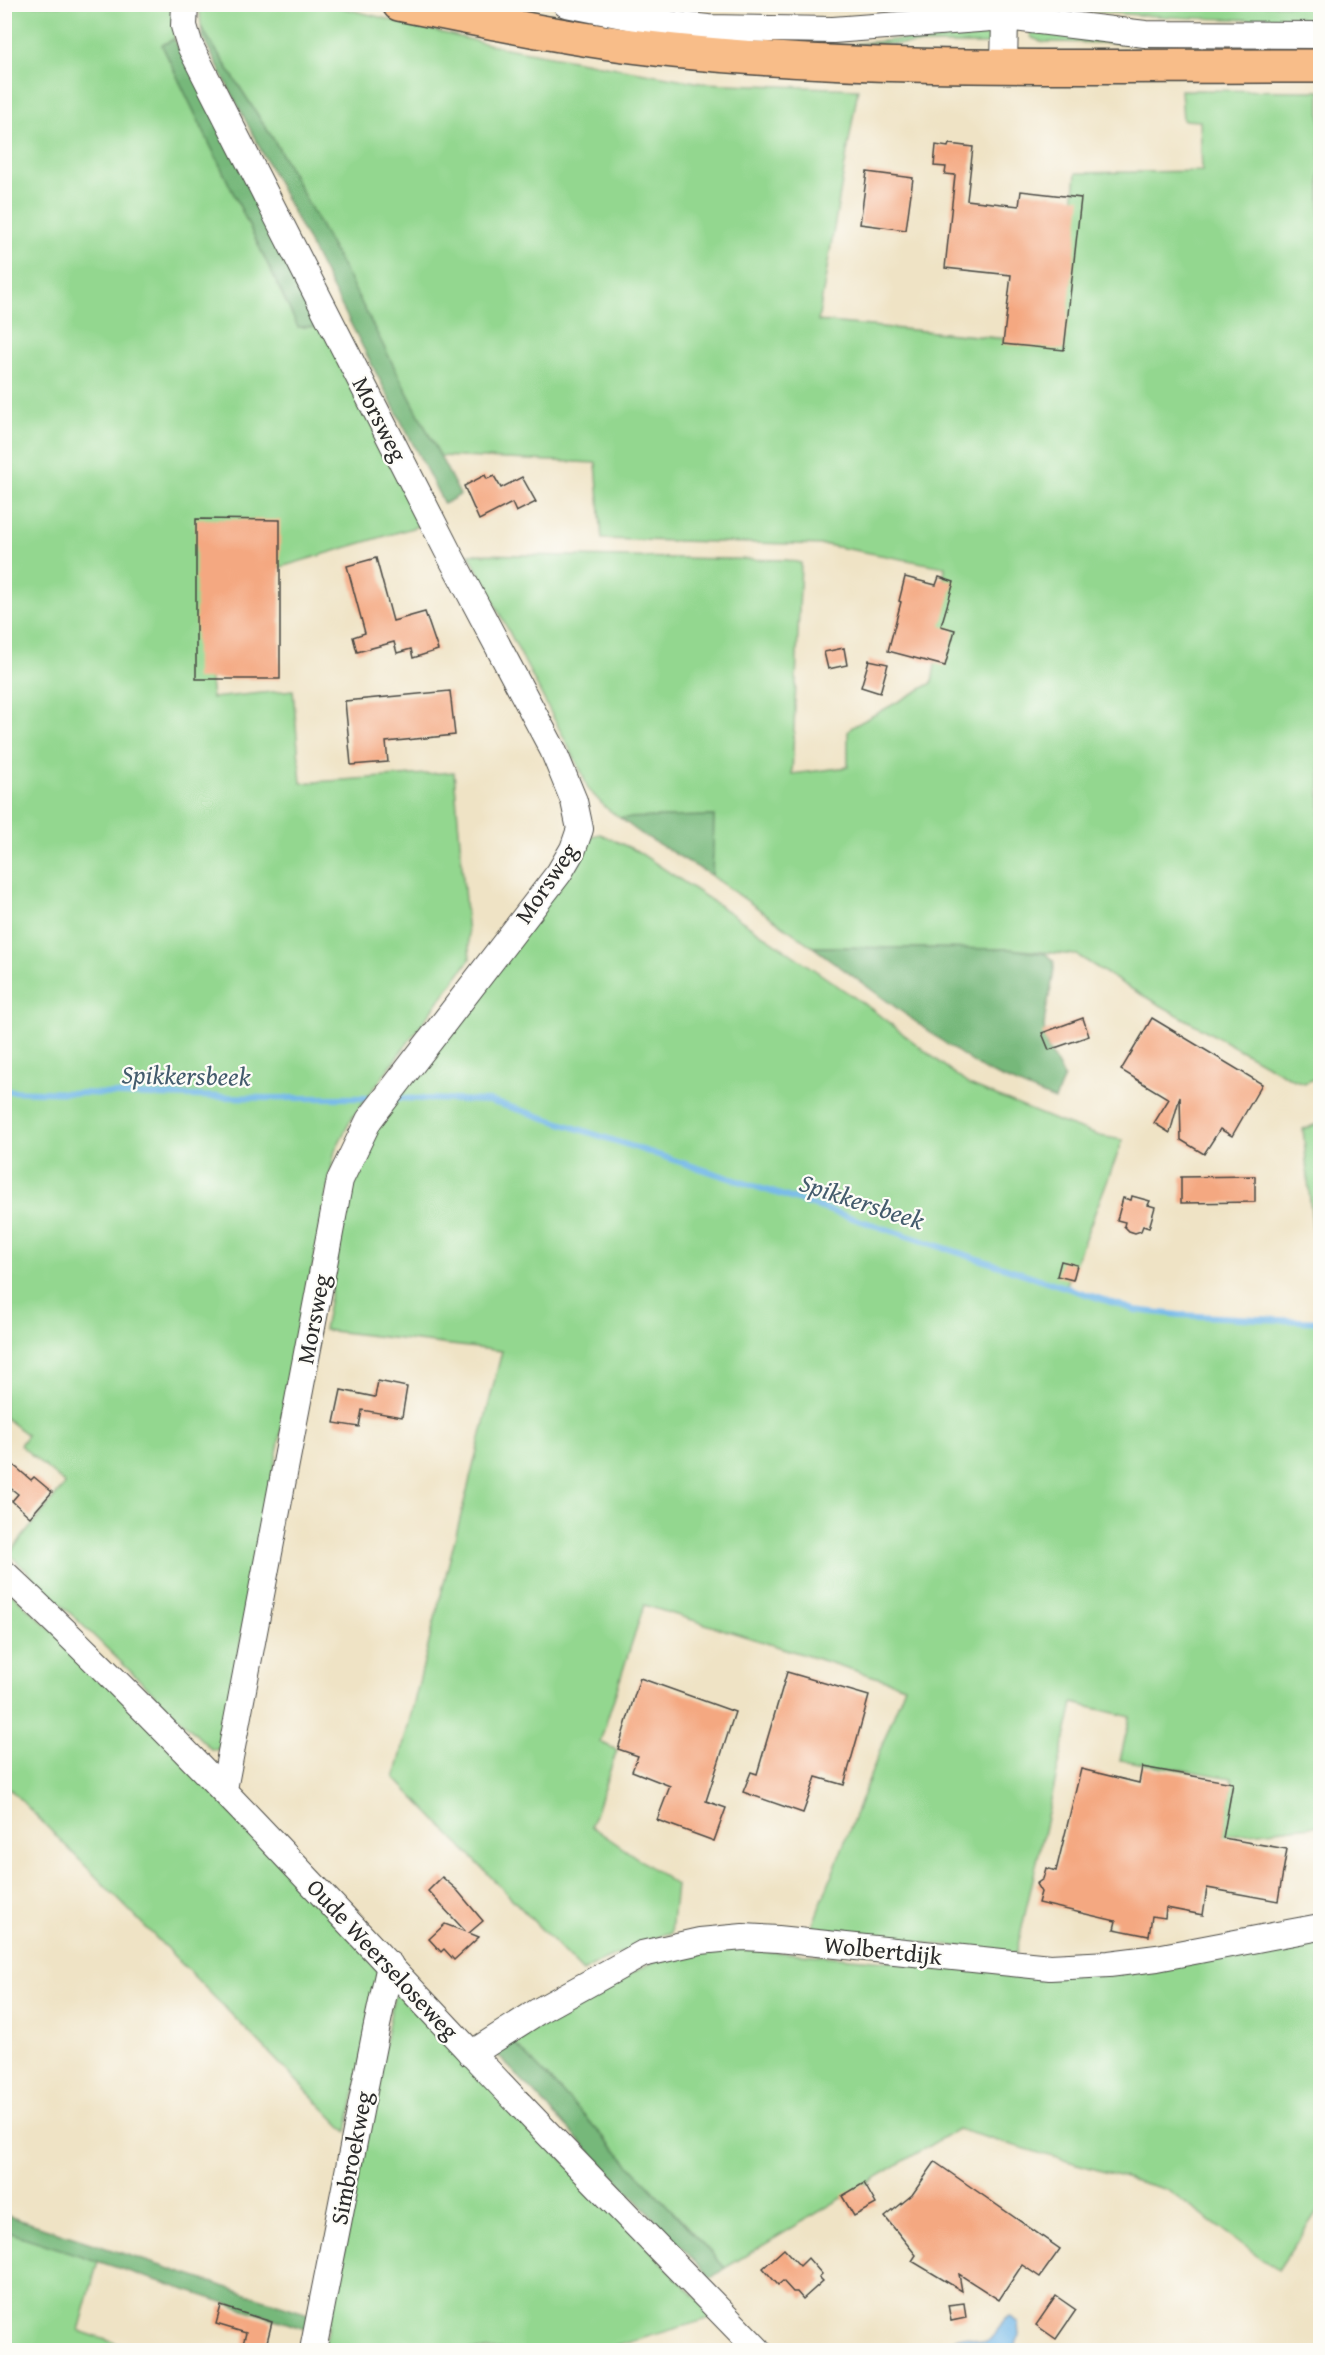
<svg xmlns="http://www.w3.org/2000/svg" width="1325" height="2355" viewBox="0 0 1325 2355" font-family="'Gentium Book Plus',serif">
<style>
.green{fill:#93d78f;stroke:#5f815d;stroke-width:1.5}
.forest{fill:#76b87a;stroke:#507252;stroke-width:1.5}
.water{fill:#71b7e8;stroke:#4e718a;stroke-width:1.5}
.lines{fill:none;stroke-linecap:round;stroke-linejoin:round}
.stream{stroke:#71b7e8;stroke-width:6}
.building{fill:#f4a881}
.minor-casing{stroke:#484742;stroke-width:28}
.major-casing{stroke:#484742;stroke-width:36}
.minor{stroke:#fff;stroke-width:26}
.major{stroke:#f8bd89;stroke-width:33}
.labels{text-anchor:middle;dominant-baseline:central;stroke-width:4.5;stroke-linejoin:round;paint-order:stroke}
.street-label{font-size:24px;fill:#2b2b2b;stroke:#fdfcf7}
.water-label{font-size:26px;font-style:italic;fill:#445c6d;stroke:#fdfcf7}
</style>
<rect width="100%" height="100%" fill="#fdfcf7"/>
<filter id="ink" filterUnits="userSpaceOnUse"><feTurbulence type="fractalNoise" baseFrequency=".0167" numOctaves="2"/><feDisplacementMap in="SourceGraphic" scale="12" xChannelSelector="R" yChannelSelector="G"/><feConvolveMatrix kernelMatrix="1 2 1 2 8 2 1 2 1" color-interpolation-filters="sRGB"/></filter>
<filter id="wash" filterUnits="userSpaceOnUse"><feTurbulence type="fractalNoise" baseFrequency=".008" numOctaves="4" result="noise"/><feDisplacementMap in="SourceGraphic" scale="24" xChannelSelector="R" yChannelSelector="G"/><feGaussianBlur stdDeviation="1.35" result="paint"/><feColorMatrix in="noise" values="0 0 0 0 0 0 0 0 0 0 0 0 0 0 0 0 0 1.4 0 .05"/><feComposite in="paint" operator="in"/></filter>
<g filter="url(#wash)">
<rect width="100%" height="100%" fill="#efe3c5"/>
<g class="green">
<polygon points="4,5 176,5 174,39 162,45 298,327 328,326 429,523 200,591 212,698 293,690 301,783 454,772 470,959 352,1118 335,1150 221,1745 217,1750 211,1749 9,1554 65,1484 20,1445 27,1435 4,1417"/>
<polygon points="199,5 331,5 500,47 701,83 858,89 818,321 1060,344 1076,173 1202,171 1200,121 1183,120 1181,90 1320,91 1320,1077 1304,1083 1292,1079 1128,987 1077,955 1009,949 813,947 712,876 714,816 620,818 605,807 588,789 582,773 469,554 787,560 801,563 792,774 848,767 848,732 852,727 932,683 937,652 945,567 827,545 602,539 596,463 440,456 348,277 275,142 201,27"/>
<path d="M1040 5H1320V20C1226 20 1133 18 1040 5Z"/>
<polygon points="1032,30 1134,43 1042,42 1032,38 1030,33"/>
<polygon points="982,31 992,31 994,41 990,44 854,44"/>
<polygon points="600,834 637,851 787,951 870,1008 969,1085 1060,1122 1100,1136 1123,1140 1066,1287 1135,1310 1179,1315 1320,1322 1320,1825 1223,1836 1233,1778 1120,1760 1130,1717 1073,1703 1016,1954 811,1929 905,1686 644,1605 600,1742 617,1750 591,1826 676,1885 671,1933 665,1934 598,1963 583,1972 395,1778 502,1351 324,1330 348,1196 360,1155 380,1119 588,837"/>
<polygon points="1320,1123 1320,1304 1303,1129"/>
<polygon points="4,1586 107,1682 380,1968 347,2132 5,1784"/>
<polygon points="1320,1932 1320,2207 1278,2270 1167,2190 957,2129 725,2268 561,2091 509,2038 672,1952 716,1947 1009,1971"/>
<polygon points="396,1986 715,2317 603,2350 324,2350"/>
<polygon points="5,2231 98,2261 79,2331 136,2350 5,2350"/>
</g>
<g class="forest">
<polygon points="201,27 275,142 348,277 460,495 444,504 203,38"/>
<polygon points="174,39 328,326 298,327 162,45"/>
<polygon points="714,816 712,876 640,833 620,818"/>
<path d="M813 947 1009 949 1046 954 1054 962C1055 989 1039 1015 1046 1043 1050 1056 1059 1065 1064 1077L1055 1100 986 1071 949 1046Z"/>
<polygon points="509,2038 561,2091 725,2268 711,2278 491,2048"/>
<polygon points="5,2215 311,2315 308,2330 5,2231"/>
</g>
<path class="water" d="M1008 2317 1012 2318 1018 2323 1019 2336 1014 2350H950V2343C965 2328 972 2344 986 2341 998 2339 997 2323 1008 2317Z"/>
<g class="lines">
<g class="stream">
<polyline points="4,1091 266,1098 366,1098"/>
<polyline points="396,1098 489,1101 520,1110 1135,1310 1179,1315 1320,1322"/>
</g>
</g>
<g id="blocks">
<g class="building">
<polygon points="949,144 973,147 967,200 1019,206 1021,191 1081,198 1064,350 1003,344 1011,275 945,268 955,175 945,174 946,167 934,166 936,145 948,147"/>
<polygon points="867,172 913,178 906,230 860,224"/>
<polygon points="485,475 487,479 494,476 501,488 522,477 536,502 516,512 512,503 479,520 464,486"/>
<polygon points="196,519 280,520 280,679 196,679"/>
<polygon points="376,558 393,621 425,612 438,650 413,658 411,649 397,653 394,642 357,652 353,637 365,633 347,566"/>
<polygon points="905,577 936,585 939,577 954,582 941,626 955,630 945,666 888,651 901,602 899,601"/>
<polygon points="844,648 847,665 828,669 824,652"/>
<polygon points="869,660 888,664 880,693 861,687"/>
<polygon points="450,691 455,735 386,742 388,762 351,765 345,701"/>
<polygon points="1083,1018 1089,1036 1049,1050 1042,1033"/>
<polygon points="1152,1018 1262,1084 1232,1136 1220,1129 1204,1154 1181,1140 1180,1096 1170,1133 1154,1123 1169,1099 1121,1070"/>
<polygon points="1255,1176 1255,1202 1181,1203 1181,1177"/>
<polygon points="1132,1196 1150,1201 1148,1205 1155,1207 1149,1228 1143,1226 1141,1231 1135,1233 1129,1231 1124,1226 1125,1222 1117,1220 1123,1198 1131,1200"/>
<polygon points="1061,1261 1077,1265 1073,1280 1057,1276"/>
<polygon points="378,1381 407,1387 402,1417 362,1410 359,1427 334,1423 341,1390 375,1397"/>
<polygon points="4,1457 31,1480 34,1477 52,1492 30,1517 12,1501 18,1494 4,1483"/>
<polygon points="787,1672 869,1696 844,1785 816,1777 803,1813 743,1792 751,1772 757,1774"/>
<polygon points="640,1678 735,1712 706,1801 726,1808 714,1841 657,1820 670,1786 632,1771 638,1756 618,1749"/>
<polygon points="1142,1767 1233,1783 1223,1838 1287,1849 1278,1901 1207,1888 1203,1915 1166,1908 1165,1918 1152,1916 1149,1936 1114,1929 1116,1921 1038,1903 1041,1892 1036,1884 1043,1879 1046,1868 1056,1871 1081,1769 1139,1783"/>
<polygon points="442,1877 457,1890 483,1921 469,1933 479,1937 454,1960 444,1949 441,1952 429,1939 445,1924 466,1932 428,1891"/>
<polygon points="935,2162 1060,2249 1040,2277 1022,2265 999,2300 959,2274 962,2291 912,2261 916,2255 885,2217 912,2195"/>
<polygon points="864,2183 876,2204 854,2216 842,2196"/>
<polygon points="784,2249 800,2266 808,2258 822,2274 819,2277 823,2281 803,2299 797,2292 793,2292 783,2281 778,2285 763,2268"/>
<polygon points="1056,2296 1076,2310 1056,2339 1036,2325"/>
<polygon points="964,2303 966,2318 951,2321 948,2305"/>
<polygon points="221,2306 272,2322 265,2350 246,2350 243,2344 246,2333 216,2324"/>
</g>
</g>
</g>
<g filter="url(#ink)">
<use href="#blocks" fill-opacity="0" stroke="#484742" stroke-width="1.5"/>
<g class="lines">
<defs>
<g id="minor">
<polyline points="185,4 184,26 190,46 447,550 553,750 574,801 580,829 573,849 559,873 369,1120 340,1180 224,1789"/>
<polyline points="566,4 669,24 708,28 833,30 1005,17 1145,34 1320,35"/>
<polyline points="1004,66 1005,17"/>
<path d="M4 1573C167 1726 318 1890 471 2053 565 2153 662 2251 758 2350"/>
<polyline points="471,2054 537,2012 642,1954 700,1941 743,1937 778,1939 1050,1967 1109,1964 1157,1958 1320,1927"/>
<polyline points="313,2350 376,2030 390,1965"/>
</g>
<path id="major" d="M399 4C490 22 582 42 674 51 889 73 1105 65 1320 66"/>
</defs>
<use href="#minor" class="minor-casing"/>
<use href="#major" class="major-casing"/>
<use href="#minor" class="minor"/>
<use href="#major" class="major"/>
</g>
</g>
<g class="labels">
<g class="street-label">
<text transform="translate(380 419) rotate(63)">Morsweg</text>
<text transform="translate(546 883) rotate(-56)">Morsweg</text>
<text transform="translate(313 1319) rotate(-79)">Morsweg</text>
<text transform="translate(883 1950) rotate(6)">Wolbertdijk</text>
<text transform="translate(383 1959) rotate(47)">Oude Weerseloseweg</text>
<text transform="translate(351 2158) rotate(-79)">Simbroekweg</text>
</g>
<g class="water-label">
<text transform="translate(186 1075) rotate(1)">Spikkersbeek</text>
<text transform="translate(862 1201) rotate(18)">Spikkersbeek</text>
</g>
</g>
<rect width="1325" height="2355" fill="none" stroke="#fdfcf7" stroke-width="24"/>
</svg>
